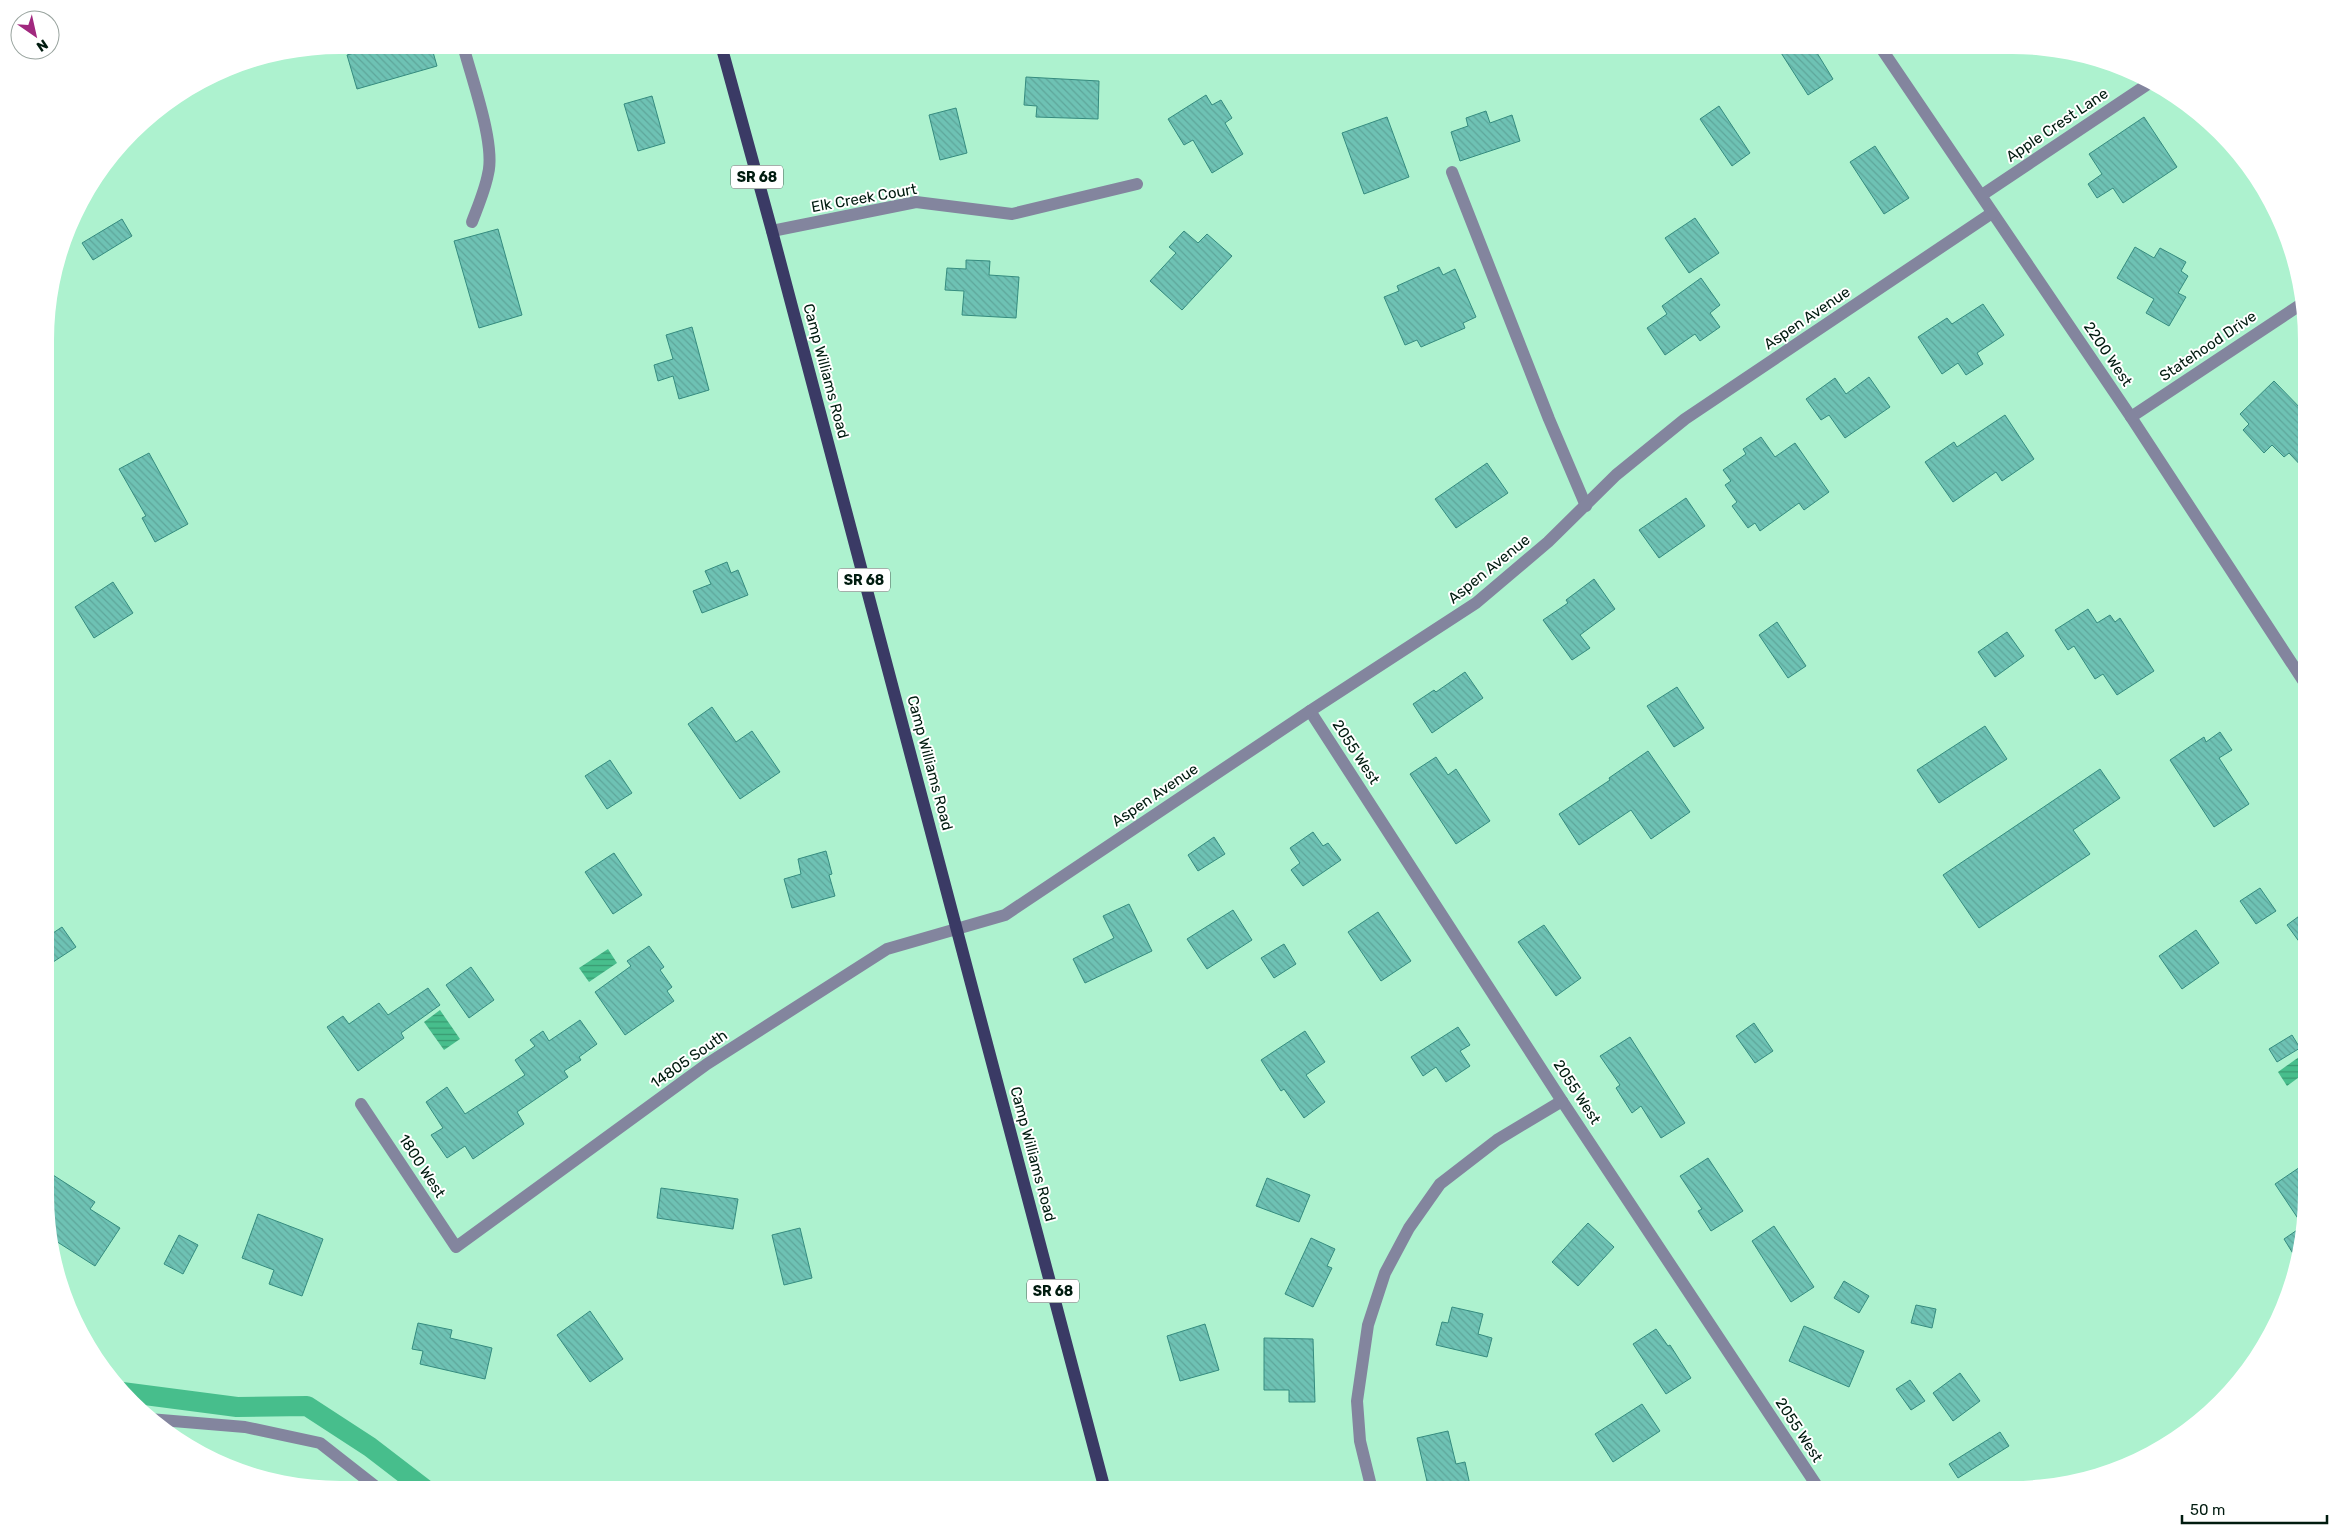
<svg xmlns="http://www.w3.org/2000/svg" width="2352" height="1535" viewBox="0 0 2352 1535" font-family="Rubik,sans-serif">
<style>
.water{fill:url(#water-rules)}
.lines{fill:none;stroke-linecap:round;stroke-linejoin:round}
.canal{stroke:#47be8c;stroke-width:20}
.building{fill:url(#building-back-hatch);stroke:#358c7f}
.minor{stroke:#83859e;stroke-width:12}
.major{stroke:#3a3a65;stroke-width:12}
.labels{text-anchor:middle;dominant-baseline:central;stroke-width:4;stroke-linejoin:round;paint-order:stroke}
.shield{fill:#fff;stroke:#4c5f57;stroke-width:1}
.shield-label{font-size:14px;font-weight:bold;fill:#001b0f}
.street-label{font-size:15px;fill:#001b0f;stroke:#fff}
</style>
<defs>
<pattern id="water-rules" width="6" height="5" patternUnits="userSpaceOnUse" patternTransform="scale(1.25)"><rect width="6" height="5" fill="#47be8c"/><path d="M0 2.5h6" fill="none" stroke="#399a71"/></pattern>
<pattern id="building-back-hatch" width="6" height="6" patternUnits="userSpaceOnUse" patternTransform="scale(1.25)"><rect width="6" height="6" fill="#6ec2b4"/><path d="M-1 5l2 2M0 0l6 6M5-1l2 2" fill="none" stroke="#5ea69a"/></pattern>
</defs>
<rect width="100%" height="100%" fill="#adf2cf"/>
<g class="water">
<polygon points="608,949 617,963 589,982 579,968"/>
<polygon points="440,1010 460,1039 444,1050 424,1022"/>
<polygon points="2306,1052 2306,1072 2287,1086 2278,1072"/>
</g>
<g class="lines">
<polyline class="canal" points="122,1392 237,1407 307,1406 370,1447 426,1490"/>
</g>
<g class="building">
<polygon points="371,45 431,45 437,66 357,89 347,55 372,48"/>
<polygon points="1776,45 1804,45 1809,52 1814,48 1833,79 1808,95"/>
<polygon points="1026,77 1099,81 1098,119 1036,117 1037,106 1024,105"/>
<polygon points="1206,95 1212,105 1221,100 1232,118 1225,123 1243,154 1212,173 1193,140 1184,145 1168,119"/>
<polygon points="652,96 665,143 638,151 624,104"/>
<polygon points="1719,106 1750,153 1732,166 1700,119"/>
<polygon points="956,108 967,153 940,160 929,115"/>
<polygon points="1486,111 1490,123 1512,115 1520,141 1460,161 1451,132 1468,126 1466,118"/>
<polygon points="1387,117 1409,177 1364,194 1342,133"/>
<polygon points="2144,117 2177,167 2123,203 2113,188 2097,198 2088,184 2102,174 2089,154"/>
<polygon points="1875,146 1909,198 1884,214 1850,162"/>
<polygon points="1695,218 1719,253 1689,273 1665,238"/>
<polygon points="122,219 132,236 93,260 82,243"/>
<polygon points="498,229 522,315 479,328 454,241"/>
<polygon points="1184,231 1198,243 1207,234 1232,256 1182,310 1150,281 1176,253 1169,247"/>
<polygon points="2135,247 2154,258 2160,248 2186,262 2181,271 2188,276 2178,293 2186,297 2169,326 2146,313 2154,299 2117,278"/>
<polygon points="966,260 990,261 989,275 1019,277 1016,318 962,315 964,291 945,290 947,268 966,269"/>
<polygon points="1439,267 1443,275 1455,269 1476,317 1463,323 1465,328 1421,347 1417,340 1405,345 1384,297 1399,291 1397,286"/>
<polygon points="1701,278 1720,305 1710,313 1720,327 1700,341 1695,334 1665,355 1647,328 1667,314 1662,306"/>
<polygon points="1983,304 2004,335 1977,353 1983,364 1966,375 1958,363 1942,374 1918,337 1947,318 1952,324"/>
<polygon points="692,327 709,390 679,399 673,376 658,381 654,365 673,359 666,335"/>
<polygon points="1869,377 1890,407 1845,438 1829,415 1821,420 1806,399 1835,378 1846,394"/>
<polygon points="2274,381 2306,414 2306,471 2289,453 2284,457 2272,445 2264,453 2243,430 2249,424 2240,414"/>
<polygon points="2005,415 2034,459 2002,481 1996,472 1953,502 1925,462 1954,442 1957,447"/>
<polygon points="1761,437 1775,457 1795,443 1829,492 1804,510 1799,503 1760,531 1755,523 1748,528 1732,506 1737,502 1725,485 1731,481 1723,470 1746,454 1743,449"/>
<polygon points="149,453 188,524 155,542 142,518 146,516 119,469"/>
<polygon points="1487,463 1508,493 1456,528 1435,499"/>
<polygon points="1686,498 1705,526 1659,558 1639,530"/>
<polygon points="727,562 731,573 738,570 748,595 702,613 693,591 711,584 705,571"/>
<polygon points="1594,579 1615,609 1580,635 1590,648 1572,660 1543,620 1568,603 1566,600"/>
<polygon points="113,582 133,613 94,638 75,607"/>
<polygon points="2088,609 2097,623 2110,615 2115,622 2120,618 2154,671 2117,695 2103,674 2095,679 2074,646 2068,650 2055,630"/>
<polygon points="1777,622 1806,666 1788,678 1759,635"/>
<polygon points="2007,632 2024,656 1995,677 1978,652"/>
<polygon points="1465,672 1483,698 1432,733 1413,704 1434,690 1436,692"/>
<polygon points="1677,687 1704,728 1674,747 1647,706"/>
<polygon points="712,707 736,742 752,731 780,772 740,799 688,724"/>
<polygon points="1985,726 2007,759 1939,803 1917,770"/>
<polygon points="2220,732 2232,750 2219,758 2249,804 2214,827 2170,760 2204,737 2206,742"/>
<polygon points="1648,751 1690,812 1651,839 1631,810 1579,845 1559,814 1610,780 1609,778"/>
<polygon points="1436,757 1448,775 1456,769 1490,821 1456,844 1410,774"/>
<polygon points="610,760 632,793 607,809 585,776"/>
<polygon points="2100,769 2120,798 2073,830 2090,854 1979,928 1943,875"/>
<polygon points="1313,832 1323,846 1328,843 1341,860 1303,886 1291,870 1300,863 1290,848"/>
<polygon points="1214,837 1225,854 1198,871 1188,855"/>
<polygon points="826,851 832,874 829,875 835,896 792,908 784,879 801,874 798,859"/>
<polygon points="614,853 642,895 613,914 585,872"/>
<polygon points="2260,888 2276,911 2256,924 2240,901"/>
<polygon points="1129,904 1152,951 1085,983 1073,959 1114,938 1103,916"/>
<polygon points="1233,910 1252,940 1207,969 1187,939"/>
<polygon points="2306,911 2306,951 2287,925"/>
<polygon points="1378,912 1411,961 1381,981 1348,932"/>
<polygon points="1544,925 1581,978 1556,996 1518,942"/>
<polygon points="62,927 76,947 47,966 47,937"/>
<polygon points="2196,930 2219,963 2182,989 2159,956"/>
<polygon points="1284,944 1296,964 1274,978 1261,958"/>
<polygon points="649,946 664,967 660,970 672,987 667,991 674,1001 625,1035 595,992 631,966 627,961"/>
<polygon points="471,967 494,1000 469,1018 446,985"/>
<polygon points="428,988 440,1005 401,1033 404,1038 358,1071 327,1027 343,1016 349,1024 379,1003 388,1015"/>
<polygon points="580,1020 597,1044 579,1057 581,1060 564,1071 568,1077 517,1112 524,1124 473,1159 465,1146 447,1158 431,1135 443,1128 426,1102 447,1087 465,1114 525,1075 515,1060 535,1046 530,1040 543,1031 549,1041"/>
<polygon points="1754,1023 1773,1051 1755,1063 1736,1036"/>
<polygon points="1458,1027 1470,1045 1460,1051 1470,1066 1446,1082 1436,1067 1423,1076 1411,1057"/>
<polygon points="1305,1031 1325,1062 1306,1075 1325,1102 1304,1118 1284,1089 1281,1091 1261,1060"/>
<polygon points="2292,1035 2300,1048 2277,1062 2269,1049"/>
<polygon points="1630,1037 1685,1123 1661,1138 1641,1106 1632,1113 1616,1088 1620,1085 1600,1056"/>
<polygon points="1708,1158 1743,1211 1711,1231 1698,1211 1702,1209 1680,1176"/>
<polygon points="2306,1163 2306,1215 2297,1260 2284,1239 2303,1226 2275,1184"/>
<polygon points="53,1175 95,1202 90,1209 120,1228 95,1266 48,1236 47,1184"/>
<polygon points="1267,1178 1310,1195 1299,1222 1256,1206"/>
<polygon points="661,1188 738,1199 733,1229 657,1218"/>
<polygon points="258,1214 323,1239 302,1296 269,1284 274,1270 242,1258"/>
<polygon points="1588,1223 1614,1247 1578,1286 1552,1262"/>
<polygon points="1774,1226 1814,1287 1791,1302 1752,1241"/>
<polygon points="800,1228 812,1278 784,1285 772,1235"/>
<polygon points="179,1235 198,1245 183,1274 164,1264"/>
<polygon points="1311,1238 1335,1249 1327,1266 1332,1268 1313,1307 1285,1294"/>
<polygon points="1844,1281 1869,1296 1859,1313 1834,1298"/>
<polygon points="1916,1305 1936,1309 1932,1328 1911,1323"/>
<polygon points="1452,1307 1483,1314 1478,1334 1492,1338 1487,1357 1436,1345 1442,1322 1448,1323"/>
<polygon points="590,1311 623,1359 590,1382 557,1335"/>
<polygon points="418,1323 452,1330 450,1338 492,1348 485,1379 420,1364 423,1351 412,1349"/>
<polygon points="1205,1324 1219,1370 1180,1381 1167,1336"/>
<polygon points="1804,1326 1864,1351 1849,1387 1789,1361"/>
<polygon points="1656,1329 1668,1346 1670,1345 1691,1378 1666,1394 1633,1344"/>
<polygon points="1264,1338 1313,1339 1315,1402 1289,1402 1289,1390 1264,1390"/>
<polygon points="1960,1373 1980,1401 1953,1421 1933,1393"/>
<polygon points="1910,1380 1925,1401 1911,1410 1896,1389"/>
<polygon points="1642,1404 1660,1431 1613,1462 1595,1434"/>
<polygon points="1448,1431 1456,1464 1465,1462 1471,1490 1429,1490 1417,1438"/>
<polygon points="2000,1432 2009,1446 1958,1478 1949,1464"/>
</g>
<g class="lines">
<g class="minor">
<path d="M463 45C471 77 496 144 488 174 485 190 478 206 472 222"/>
<polyline points="1879,45 2131,417 2306,685"/>
<polyline points="1452,172 1549,419 1586,506"/>
<polyline points="1982,195 2151,82"/>
<polyline points="772,231 916,202 1012,214 1137,184"/>
<polyline points="2131,417 2303,303"/>
<polyline points="1310,711 1562,1101 1819,1489"/>
<polyline points="361,1104 456,1247 707,1064 887,949 1005,915 1310,711 1476,603 1548,542 1616,475 1685,419 1992,213"/>
<polyline points="149,1419 245,1427 320,1443 380,1490"/>
<polyline points="1372,1490 1360,1441 1357,1401 1368,1325 1385,1273 1409,1228 1440,1184 1497,1140 1562,1101"/>
</g>
<polyline class="major" points="721,45 772,231 1105,1490"/>
</g>
<g class="labels">
<g class="shield">
<rect x="731" y="165.5" width="52" height="23" rx="4"/>
<rect x="838" y="568.5" width="52" height="23" rx="4"/>
<rect x="1027" y="1279.5" width="52" height="23" rx="4"/>
</g>
<g class="shield-label">
<text x="757" y="177">SR 68</text>
<text x="864" y="580">SR 68</text>
<text x="1053" y="1291">SR 68</text>
</g>
<g class="street-label">
<text transform="translate(2057 125) rotate(-34)">Apple Crest Lane</text>
<text transform="translate(864 198) rotate(-10)">Elk Creek Court</text>
<text transform="translate(1807 318) rotate(-34)">Aspen Avenue</text>
<text transform="translate(2208 346) rotate(-34)">Statehood Drive</text>
<text transform="translate(2108 354) rotate(56)">2200 West</text>
<text transform="translate(826 371) rotate(75)">Camp Williams Road</text>
<text transform="translate(1489 569) rotate(-39)">Aspen Avenue</text>
<text transform="translate(1356 752) rotate(57)">2055 West</text>
<text transform="translate(930 763) rotate(75)">Camp Williams Road</text>
<text transform="translate(1155 795) rotate(-34)">Aspen Avenue</text>
<text transform="translate(689 1059) rotate(-35)">14805 South</text>
<text transform="translate(1577 1092) rotate(57)">2055 West</text>
<text transform="translate(1033 1154) rotate(75)">Camp Williams Road</text>
<text transform="translate(422 1166) rotate(57)">1800 West</text>
<text transform="translate(1799 1430) rotate(57)">2055 West</text>
</g>
</g>
<path d="M0 0H2352V1535H0ZM340 54H2012A286 286 0 0 1 2298 340V1195A286 286 0 0 1 2012 1481H340A286 286 0 0 1 54 1195V340A286 286 0 0 1 340 54Z" fill="#fff" fill-rule="evenodd"/>
<g transform="translate(35 35) rotate(146)"><circle r="24" fill="#ffffff" stroke="#99a49f"/>
<path d="M0-4L9 19L0 12L-9 19Z" fill="#a1287e"/>
<text y="-8" font-size="14" font-weight="bold" text-anchor="middle" fill="#001b0f">N</text>
</g>
<path d="M2182 1515v8h145v-8" fill="none" stroke="#001b0f" stroke-width="2.5"/>
<text x="2190" y="1515" font-size="15" fill="#001b0f" stroke="#ffffff" stroke-width="4" paint-order="stroke">50 m</text>
</svg>
